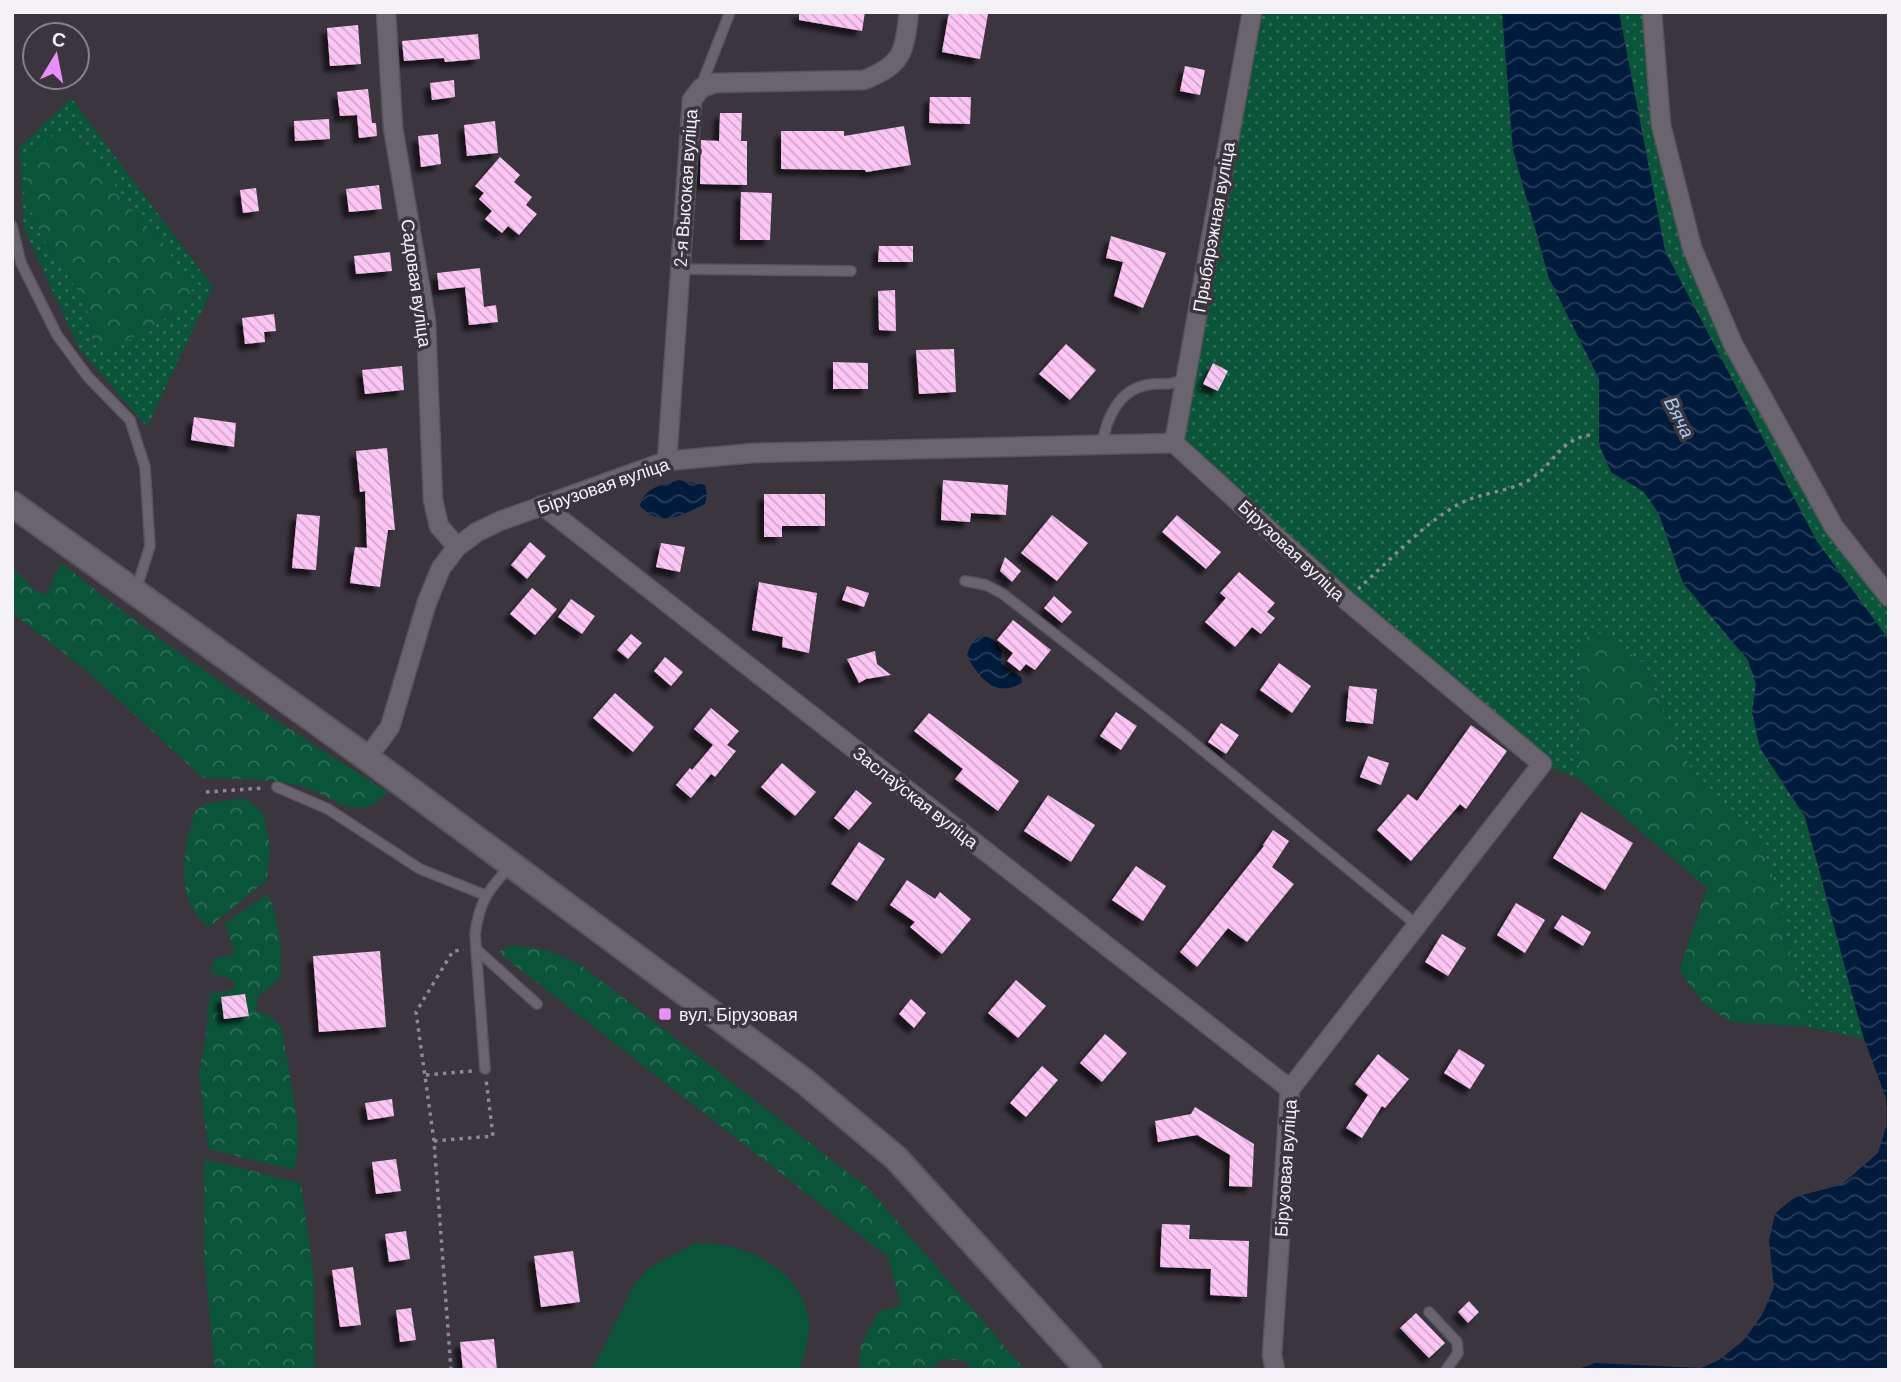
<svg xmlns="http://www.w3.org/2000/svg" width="1901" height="1382" viewBox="0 0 1901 1382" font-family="Barlow,sans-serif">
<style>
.grass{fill:url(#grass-dots);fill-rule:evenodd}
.forest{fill:url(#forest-crowns)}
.garden{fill:#0a543a}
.water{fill:url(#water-waves)}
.building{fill:url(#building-back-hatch);filter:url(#shadow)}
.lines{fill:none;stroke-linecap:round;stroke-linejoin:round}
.service-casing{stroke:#59545c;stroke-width:12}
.minor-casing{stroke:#59545c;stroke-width:21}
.secondary-casing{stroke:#59545c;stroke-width:28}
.path{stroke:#8d888f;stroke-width:3.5;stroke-dasharray:3.5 5;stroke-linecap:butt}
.service{stroke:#6a646e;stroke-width:9}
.minor{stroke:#6a646e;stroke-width:18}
.secondary{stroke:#6a646e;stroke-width:24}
.poi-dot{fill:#eb8dfc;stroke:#3b353e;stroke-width:2.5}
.labels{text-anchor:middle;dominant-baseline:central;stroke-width:7;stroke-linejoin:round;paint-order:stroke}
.street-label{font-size:18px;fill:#f5f2f7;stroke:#3b353e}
.poi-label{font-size:18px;fill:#f5f2f7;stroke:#3b353e;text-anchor:start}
.water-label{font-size:19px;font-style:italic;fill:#a8cbf6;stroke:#3b353e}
</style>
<defs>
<pattern id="grass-dots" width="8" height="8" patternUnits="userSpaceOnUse" patternTransform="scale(1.75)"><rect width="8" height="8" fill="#0a543a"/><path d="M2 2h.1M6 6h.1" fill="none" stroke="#2e6d57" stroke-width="1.8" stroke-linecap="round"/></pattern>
<pattern id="forest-crowns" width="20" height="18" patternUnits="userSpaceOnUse" patternTransform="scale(1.75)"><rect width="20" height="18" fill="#0a543a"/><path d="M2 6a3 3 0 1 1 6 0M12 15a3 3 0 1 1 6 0" fill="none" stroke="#2e6d57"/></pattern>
<pattern id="water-waves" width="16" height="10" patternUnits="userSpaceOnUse" patternTransform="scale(1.75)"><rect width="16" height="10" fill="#011b3c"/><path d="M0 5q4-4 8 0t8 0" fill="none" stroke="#273d59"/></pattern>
<pattern id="building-back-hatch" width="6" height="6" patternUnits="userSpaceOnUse" patternTransform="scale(1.75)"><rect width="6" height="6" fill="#fdc5f5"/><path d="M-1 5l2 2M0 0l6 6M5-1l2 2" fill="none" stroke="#d0a6ca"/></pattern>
<filter id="shadow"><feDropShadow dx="-6" dy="6" stdDeviation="2" flood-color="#0009"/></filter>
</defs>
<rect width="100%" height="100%" fill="#3b353e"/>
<g class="grass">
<polygon points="1252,12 1502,12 1513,150 1549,278 1599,379 1599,445 1611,472 1644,492 1659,514 1683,583 1748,660 1756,684 1752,712 1760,748 1805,817 1864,1039 1809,1027 1770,865 1752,834 1704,789 1676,743 1643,662 1580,647 1579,779 1542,764 1174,443"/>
<polygon points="1619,12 1652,12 1661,125 1692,248 1834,527 1889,598 1889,640 1816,540 1665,251"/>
<path d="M71 98 213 287 147 427 80 350 24 229 19 148ZM90 150 135 214 164 244 185 307 107 353 93 341 86 303 44 240 24 196Z"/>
</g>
<g class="forest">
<polygon points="57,132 73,138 90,150 135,214 164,244 193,292 185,307 107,353 93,341 86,303 44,240 24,196 30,157"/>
<path d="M60 565H64C167 648 276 722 388 792 380 800 373 807 361 808 339 809 321 790 300 786 268 778 235 779 203 778L86 670 12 613V566L33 589 46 595Z"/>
<polygon points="1590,633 1604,634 1643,663 1676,743 1704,789 1752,834 1770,865 1809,1027 1731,1022 1704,1004 1679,971 1707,888 1579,779 1580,647"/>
<path d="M244 798 263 812 270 845 267 880 208 928C202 920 195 913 191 905 177 878 187 838 195 811L207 803Z"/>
<path d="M268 894C279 920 283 951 280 979L258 996 256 1011 270 1016 282 1029 297 1117 298 1151 294 1170 208 1149 199 1072 206 1037 209 994 235 989 232 979 210 973 215 958 235 955 225 923Z"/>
<polygon points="513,945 548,950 581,965 869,1189 1025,1370 972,1370 965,1361 942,1359 930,1370 859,1370 861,1345 879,1311 901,1305 888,1257 498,952"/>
<polygon points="204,1159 301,1183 314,1279 315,1370 215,1370 204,1259"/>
</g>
<path class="garden" d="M695 1243C743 1242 803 1268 809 1322 810 1339 805 1354 799 1370H592L635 1283 649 1268Z"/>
<g class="water">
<polygon points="1502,12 1619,12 1665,251 1816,540 1889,640 1889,1370 1576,1370 1595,1363 1701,1368 1719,1360 1744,1340 1762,1315 1774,1287 1769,1240 1775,1214 1794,1197 1841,1185 1878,1153 1887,1124 1886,1098 1864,1039 1805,817 1760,748 1752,712 1756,684 1748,660 1683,583 1659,514 1644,492 1611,472 1599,444 1599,379 1549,278 1513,150"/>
<path d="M679 480 705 485 707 494 705 504C681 515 662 529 640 506 644 487 662 485 679 480Z"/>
<path d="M985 636 993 639 1002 650 1001 664 1021 677 1022 683C995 698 980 679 967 656 970 645 973 638 985 636Z"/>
</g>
<g class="building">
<polygon points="799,12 865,12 862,31 799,20"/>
<polygon points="949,12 988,14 980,59 942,52"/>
<polygon points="358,25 361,64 330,66 327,28"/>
<polygon points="478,34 480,59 445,62 444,58 404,61 402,41"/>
<polygon points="1185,66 1205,70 1200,95 1180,91"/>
<polygon points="454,80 455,97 432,100 430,83"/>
<polygon points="368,89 372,123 376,123 377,136 359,138 357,115 340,116 337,92"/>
<polygon points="930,97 971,97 970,124 929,123"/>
<polygon points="720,113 742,113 741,141 747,141 747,185 700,184 701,140 719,141"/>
<polygon points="329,119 330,139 295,141 294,121"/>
<polygon points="495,121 498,153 467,156 464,125"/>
<polygon points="904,126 911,165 866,172 865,170 781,169 781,131 844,131 844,136"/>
<polygon points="438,134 441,164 421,167 418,136"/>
<polygon points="500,157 520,175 514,182 532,197 526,205 537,214 519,235 508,226 502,233 485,219 492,211 479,199 484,193 475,186"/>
<polygon points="379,185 382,209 349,212 346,189"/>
<polygon points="256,188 259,211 243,213 240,190"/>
<polygon points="741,192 772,193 770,240 740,240"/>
<polygon points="1111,236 1166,253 1143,308 1114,296 1123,262 1106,258"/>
<polygon points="879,246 913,246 913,262 878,262"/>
<polygon points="390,252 392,271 356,274 354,256"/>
<polygon points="480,268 484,307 496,305 498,322 469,325 465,287 439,290 437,273"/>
<polygon points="895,290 896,331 879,330 878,291"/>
<polygon points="274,314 276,331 264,332 265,342 245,344 242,318"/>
<polygon points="1066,344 1096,370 1070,400 1039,374"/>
<polygon points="954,349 956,392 919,394 916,350"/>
<polygon points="833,362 868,363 868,389 833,389"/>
<polygon points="1213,363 1228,371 1218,391 1203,384"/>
<polygon points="402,366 404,390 365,394 362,370"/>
<polygon points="194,417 236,423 234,447 191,440"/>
<polygon points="387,448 395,530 388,530 380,587 350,583 355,547 367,548 365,491 360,492 356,451"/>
<polygon points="943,480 1008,485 1006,515 971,513 970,522 941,520"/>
<polygon points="764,494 825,494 825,526 782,526 782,537 764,537"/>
<polygon points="297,514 320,516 316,570 292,568"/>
<polygon points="1052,515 1088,543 1057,581 1021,553"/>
<polygon points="1177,515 1221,552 1206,569 1162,532"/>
<polygon points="530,542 546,556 527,579 511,565"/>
<polygon points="661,543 685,547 680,572 656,567"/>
<polygon points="1005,557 1021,571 1012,582 1000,571"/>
<polygon points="1239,572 1275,603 1267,612 1275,618 1261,634 1252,627 1235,647 1205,622 1226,598 1220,593"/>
<polygon points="759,582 817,593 809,653 782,647 783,637 752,630"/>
<polygon points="847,586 869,593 864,607 842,600"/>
<polygon points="532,588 557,609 535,635 510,614"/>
<polygon points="1054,596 1072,612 1062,623 1044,608"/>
<polygon points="571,599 595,616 582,634 558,617"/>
<polygon points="1013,620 1051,650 1035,670 1026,664 1020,671 1007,661 1013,653 997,640"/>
<polygon points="631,634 642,643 628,659 617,650"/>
<polygon points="875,651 877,664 891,675 866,679 859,683 847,659"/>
<polygon points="665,657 683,672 671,686 654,671"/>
<polygon points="1279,663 1311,686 1292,713 1260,690"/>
<polygon points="1349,686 1377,689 1373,724 1346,721"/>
<polygon points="615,693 654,727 633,752 593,718"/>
<polygon points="711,708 739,731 727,745 736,751 715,777 711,774 691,798 676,785 690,768 692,770 713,745 694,729"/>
<polygon points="1116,712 1137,726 1121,750 1100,736"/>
<polygon points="929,713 1019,781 998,811 955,779 963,769 914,731"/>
<polygon points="1221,723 1239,735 1226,754 1208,742"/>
<polygon points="1471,725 1507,751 1466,809 1460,804 1411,861 1377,830 1408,794 1417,801"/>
<polygon points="1368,756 1389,763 1381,785 1360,777"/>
<polygon points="782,763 816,792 795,816 761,787"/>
<polygon points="856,790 872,803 849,830 834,818"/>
<polygon points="1048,795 1095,825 1071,862 1024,831"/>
<polygon points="1581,812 1633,843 1605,890 1553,858"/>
<polygon points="1273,830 1289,841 1272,867 1294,884 1247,942 1228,928 1197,967 1180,952 1264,846 1263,845"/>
<polygon points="859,842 885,859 857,901 831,884"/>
<polygon points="1136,866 1166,886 1143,921 1112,900"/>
<polygon points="907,880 935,899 940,892 971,919 942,954 910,927 915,922 890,905"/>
<polygon points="1516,903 1545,920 1525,953 1497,935"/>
<polygon points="1562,915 1591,932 1583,946 1554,928"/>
<polygon points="1442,934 1466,948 1448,976 1425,962"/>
<polygon points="380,951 386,1027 319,1032 313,956"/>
<polygon points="1016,980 1046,1006 1018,1038 988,1013"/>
<polygon points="245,994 249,1016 224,1019 221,997"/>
<polygon points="911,999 926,1013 914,1028 899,1014"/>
<polygon points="1105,1034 1127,1053 1102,1082 1080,1063"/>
<polygon points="1459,1049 1485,1065 1470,1089 1444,1073"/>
<polygon points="1378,1054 1409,1079 1385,1108 1382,1106 1362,1138 1346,1128 1368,1095 1355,1084"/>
<polygon points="1042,1066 1058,1080 1026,1117 1010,1103"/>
<polygon points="392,1099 394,1116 368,1120 365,1103"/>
<polygon points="1195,1107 1254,1144 1252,1187 1229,1186 1230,1155 1197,1135 1158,1142 1155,1121 1191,1114"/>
<polygon points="396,1159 401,1191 376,1194 372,1162"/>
<polygon points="1162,1224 1190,1225 1189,1239 1249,1241 1247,1297 1210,1295 1211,1269 1160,1267"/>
<polygon points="406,1231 410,1259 389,1262 385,1234"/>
<polygon points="573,1251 580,1302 541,1307 534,1256"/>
<polygon points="353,1267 361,1325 340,1327 332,1270"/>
<polygon points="1469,1301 1479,1312 1468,1323 1458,1312"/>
<polygon points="411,1308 416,1340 400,1342 396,1310"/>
<polygon points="1416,1313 1445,1343 1429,1358 1400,1328"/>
<polygon points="494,1339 497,1370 463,1370 460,1342"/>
</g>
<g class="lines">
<defs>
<g id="service">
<polyline points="701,86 730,12"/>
<polyline points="12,226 21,263 57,335 88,377 130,420 145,467 150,546 136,590"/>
<polyline points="679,269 851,271"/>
<path d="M1102 445C1106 420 1118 390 1147 385 1164 382 1168 387 1186 378"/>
<polyline points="965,581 986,585 1003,594 1179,731 1417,925"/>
<polyline points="277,787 328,809 420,869 485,895"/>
<polyline points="476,949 537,1004"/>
<path d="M485 1069 475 934C480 899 488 891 510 866"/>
<polyline points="1429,1312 1457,1342 1458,1353 1446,1370"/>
</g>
<g id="minor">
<polyline points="386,12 393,128 426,321 433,500 439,526 457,547"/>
<polyline points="1652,12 1661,125 1692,248 1733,344 1834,527 1889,597"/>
<polyline points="1174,443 1252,12"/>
<path d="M667 461 692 100 701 88 715 83 864 80C904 64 904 52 909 12"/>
<polyline points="542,505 1290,1089"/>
<polyline points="367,758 390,727 427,602 441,568 457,547 477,532 500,521 667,461 753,453 1174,443 1346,600 1542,764 1290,1089 1272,1355 1275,1370"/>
</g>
<polyline id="secondary" points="12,504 367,758 804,1081 896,1158 1089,1370"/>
</defs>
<use href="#service" class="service-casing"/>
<use href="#minor" class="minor-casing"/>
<use href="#secondary" class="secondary-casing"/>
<g class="path">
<path d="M1358 589C1388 562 1426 521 1461 503 1482 492 1512 492 1532 478 1556 462 1559 440 1590 435"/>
<polyline points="206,792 264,788"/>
<polyline points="426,1075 473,1071"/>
<polyline points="434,1141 493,1136 486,1079"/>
<polyline points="451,1370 434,1141 416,1012 453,951 464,950"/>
</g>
<use href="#service" class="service"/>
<use href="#minor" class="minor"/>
<use href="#secondary" class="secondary"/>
</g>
<rect class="poi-dot" x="658" y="1007" width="14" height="14" rx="3.5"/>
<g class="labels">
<g class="street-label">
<text transform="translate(685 188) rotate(-86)">2-я Высокая вуліца</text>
<text transform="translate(1213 227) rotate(-80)">Прыбярэжная вуліца</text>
<text transform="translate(417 283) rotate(82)">Садовая вуліца</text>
<text transform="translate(603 485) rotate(-19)">Бірузовая вуліца</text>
<text transform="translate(1292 550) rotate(43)">Бірузовая вуліца</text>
<text transform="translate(916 797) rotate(38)">Заслаўская вуліца</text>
<text transform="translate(1285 1168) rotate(-86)">Бірузовая вуліца</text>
</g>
<g class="poi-label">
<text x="679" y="1014">вул. Бірузовая</text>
</g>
<g class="water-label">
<text transform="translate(1680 417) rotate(63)">Вяча</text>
</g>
</g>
<rect width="1901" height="1382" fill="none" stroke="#f5f2f7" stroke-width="28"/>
<g transform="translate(56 56) rotate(10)"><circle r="33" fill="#3b353e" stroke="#858188" stroke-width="2"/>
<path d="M0-5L12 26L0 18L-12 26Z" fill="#eb8dfc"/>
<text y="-10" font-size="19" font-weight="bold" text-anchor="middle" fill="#f5f2f7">С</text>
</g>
</svg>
